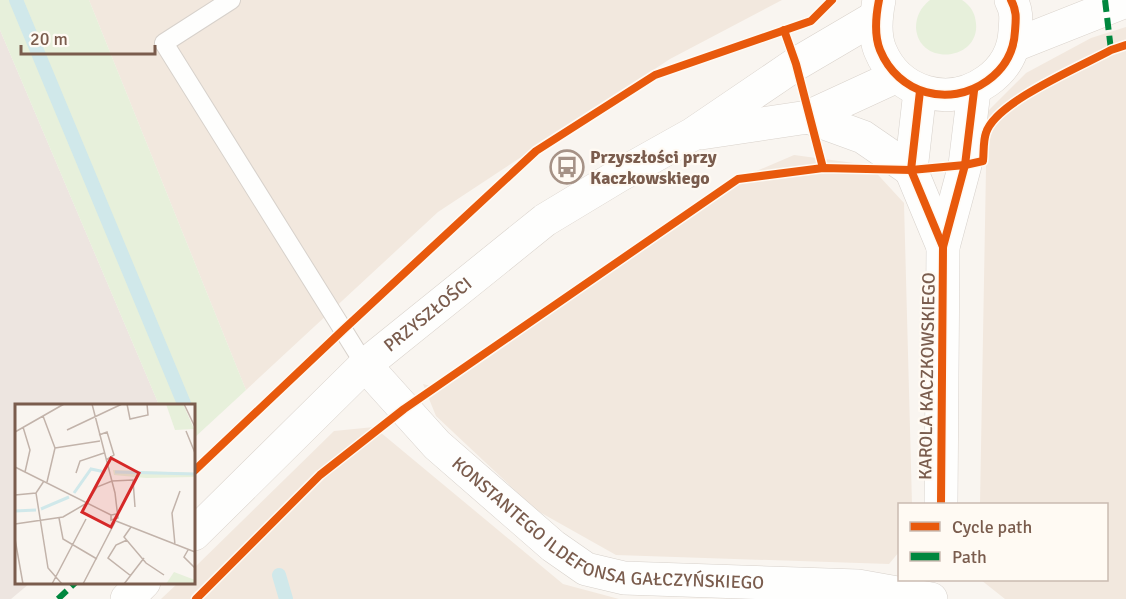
<svg xmlns="http://www.w3.org/2000/svg" width="1126" height="599" viewBox="0 0 1126 599" font-family="Signika,sans-serif">
<style>
.residential{fill:#f2e8de}
.industrial{fill:#ede5e0}
.green{fill:#e7f0db}
.lines{fill:none;stroke-linecap:round;stroke-linejoin:round}
.stream{stroke:#d0e8ea;stroke-width:14}
.lane-casing{stroke:#d7d1cb;stroke-width:20}
.street-casing{stroke:#d7d1cb;stroke-width:34}
.secondary-casing{stroke:#d9d2cb;stroke-width:34}
.lane{stroke:#fefefd;stroke-width:18}
.street{stroke:#fefefd;stroke-width:33}
.secondary{stroke:#fefefd;stroke-width:33}
.quiet{stroke:#00873e;stroke-width:6;stroke-dasharray:12 6;stroke-linecap:butt}
.cycleway-casing{stroke:#fffaf3;stroke-width:11}
.cycleway{stroke:#e8590c;stroke-width:8}
.labels{text-anchor:middle;dominant-baseline:central;stroke-width:4.5;stroke-linejoin:round;paint-order:stroke}
.poi-label{font-size:18px;font-weight:bold;fill:#7a5c4d;stroke:#fffaf3;text-anchor:start}
.street-label{font-size:18px;fill:#7a5c4d;stroke:#fffaf3}
.inset-river{fill:none;stroke:#d0e8ea;stroke-width:3}
.inset-road{fill:none;stroke:#c2b3aa;stroke-width:1.5}
.view{fill:#d62828;fill-opacity:0.15;stroke:#d62828;stroke-width:3}
.inset-edge{fill:none;stroke:#7a5c4d;stroke-width:3}
</style>
<rect width="100%" height="100%" fill="#f9f5f0"/>
<g class="residential">
<polygon points="89,0 782,0 670,59 438,212 246,390"/>
<polygon points="1126,27 1126,599 1005,599 981,580 1106,580 1106,504 980,504 987,112 1026,73 1091,38"/>
<polygon points="794,155 869,165 904,203 912,504 900,504 899,552 889,564 616,555 536,510 436,416 423,384 435,387 738,179"/>
<polygon points="374,427 563,584 619,599 161,599 178,583 194,582 194,568 334,431"/>
</g>
<polygon class="industrial" points="0,30 159,405 16,406 16,582 30,583 11,599 0,599"/>
<g class="green">
<polygon points="0,0 89,0 246,390 194,438 194,406 159,405 0,30"/>
<path d="M930 0H962C971 6 975 13 976 23 980 61 919 67 916 28 916 16 921 7 930 0Z"/>
</g>
<g class="lines">
<g class="stream">
<polyline points="16,0 185,406"/>
<polyline points="279,575 286,599"/>
</g>
<defs>
<polyline id="lane" points="231,0 164,43 365,365"/>
<g id="street">
<polyline points="920,91 911,170 943,247"/>
<polyline points="808,117 863,137 911,170"/>
<path id="s1" d="M365 365 437 445 553 546 586 569 624 578 858 586 931 599"/>
<polyline points="941,504 943,247 965,165 974,91"/>
</g>
<g id="secondary">
<path d="M879 0C876 15 874 35 880 50 898 94 949 108 987 81 1004 69 1014 52 1015 31 1016 19 1017 11 1011 0"/>
<polyline points="1015,45 1126,1"/>
<polyline points="701,133 808,117 897,76"/>
<path id="s2" d="M194 534 365 365 545 220 618 176 693 134 796 64 876 17"/>
<polyline points="127,599 144,582"/>
</g>
</defs>
<use href="#lane" class="lane-casing"/>
<use href="#street" class="street-casing"/>
<use href="#secondary" class="secondary-casing"/>
<use href="#lane" class="lane"/>
<use href="#street" class="street"/>
<use href="#secondary" class="secondary"/>
<g class="quiet">
<polyline points="1105,0 1111,50"/>
<polyline points="58,599 76,582"/>
</g>
<defs>
<g id="cycleway">
<path d="M879 0C876 15 874 35 880 50 898 94 949 108 987 81 1004 69 1014 52 1015 31 1016 19 1017 11 1011 0"/>
<polyline points="784,30 796,64 823,168"/>
<polyline points="920,91 911,170 943,247"/>
<polyline points="194,471 343,330 536,151 655,75 811,21 832,0"/>
<polyline points="941,504 943,247 965,165 974,91"/>
<path d="M196 599 320 475 404 409 738 179 823 168 911 170 965 165 983 161C984 152 983 141 986 133 995 102 1082 66 1111 50L1126 45"/>
</g>
</defs>
<use href="#cycleway" class="cycleway-casing"/>
<use href="#cycleway" class="cycleway"/>
</g>
<defs>
<symbol id="bus-ring" viewBox="-11 -11 22 22"><circle r="9.5" fill="#fffaf3" stroke="#a69286" stroke-width="1.5"/><path d="M-5-6H5V4H4V6H2V4H-2V6H-4V4H-5ZM-3.5-4V0h7V-4ZM-3.5 1.2v1.5H-2V1.2ZM2 1.2v1.5H3.5V1.2Z" fill="#a69286"/></symbol>
</defs>
<g fill-rule="evenodd">
<use href="#bus-ring" x="548" y="148" width="38" height="38"/>
</g>
<g class="labels">
<g class="poi-label">
<text x="590" y="157">Przyszłości przy<tspan x="590" dy="21">Kaczkowskiego</tspan></text>
</g>
<g class="street-label">
<text stroke="none"><textPath href="#s2" startOffset="321">PRZYSZŁOŚCI</textPath></text>
<text transform="translate(927 376) rotate(-89)">KAROLA KACZKOWSKIEGO</text>
<text stroke="none"><textPath href="#s1" startOffset="306">KONSTANTEGO ILDEFONSA GAŁCZYŃSKIEGO</textPath></text>
</g>
</g>
<g transform="translate(15 404)">
<rect width="180" height="180" fill="#f9f5f0"/>
<path d="M151 0H168L179 25 160 26ZM98 66 180 69V73L131 74 99 71ZM159 168 180 176V180H151Z" fill="#e7f0db"/>
<path class="inset-river" d="M100 68 180 70M59 89 76 65 90 68M26 105 54 93M0 107 21 106"/>
<path class="inset-road" d="M77 0 100 89 103 114 96 116V111L101 110M112 0 115 15 133 11 132 0M169 0 180 23M28 12 40 44 32 78M8 23 15 46 10 68M52 26 107 0M171 27 180 49M0 28 49 0M84 31 92 28 99 51 91 56M40 44 85 37M0 63 96 111M61 69 65 57 89 49M21 89 33 164 47 180M0 91 21 89 29 77M44 114 48 135 82 155M101 117 180 148M0 120 48 113 72 99 82 83 97 77 118 76 120 103M116 123 109 133 131 159 149 171M0 135 8 180M112 136 101 141 93 154 116 172M160 141 157 109 165 87M173 146 169 153 180 164M37 180 71 115M68 180 100 118M109 180 129 154"/>
<path class="view" d="M96 54 124 69 96 123 67 108Z"/>
<rect width="180" height="180" class="inset-edge"/>
</g>
<rect x="898" y="503" width="210" height="78" fill="#fffaf3" stroke="#cabbb1" stroke-width="1.5"/>
<rect x="910" y="522" width="30" height="9" fill="#e8590c" stroke="#cabbb1" stroke-width="1.5"/>
<text x="952" y="533" font-size="18" fill="#7a5c4d">Cycle path</text>
<rect x="910" y="552" width="30" height="9" fill="#00873e" stroke="#cabbb1" stroke-width="1.5"/>
<text x="952" y="563" font-size="18" fill="#7a5c4d">Path</text>
<path d="M21 45v9h134v-9" fill="none" stroke="#7a5c4d" stroke-width="3"/>
<text x="30" y="45" font-size="18" fill="#7a5c4d" stroke="#fffaf3" stroke-width="4.5" paint-order="stroke">20 m</text>
</svg>
